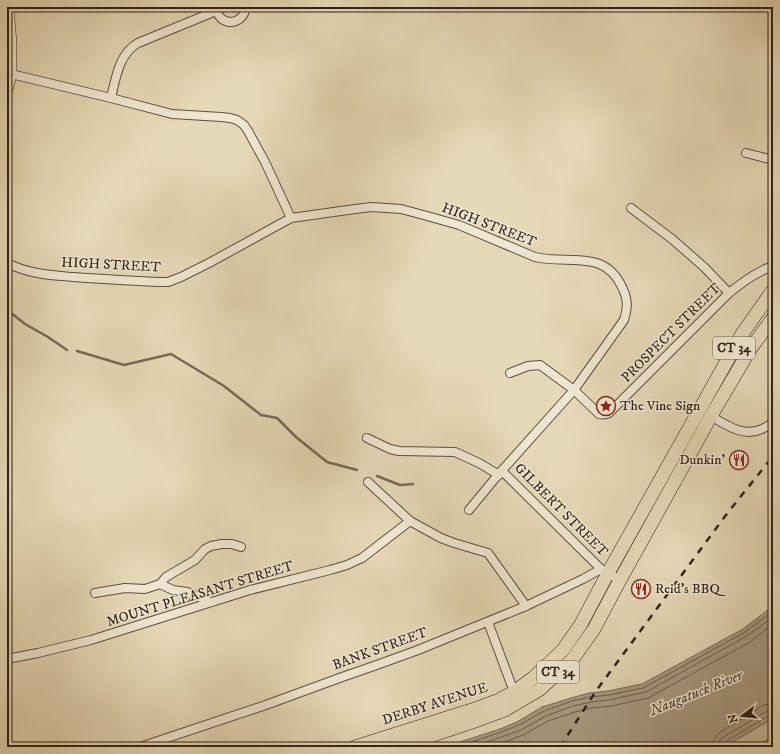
<svg xmlns="http://www.w3.org/2000/svg" width="780" height="754" viewBox="0 0 780 754" font-family="'IM FELL DW Pica',serif">
<style>
.green{fill:#c6b99b;stroke:#7b6d5a}
.water{fill:#a79a81;stroke:#776a57}
.lines{fill:none;stroke-linecap:round;stroke-linejoin:round}
.shore{stroke:#6c5e4d;stroke-width:1}
.stream{stroke:#776a57;stroke-width:2.5}
.minor-casing{stroke:#5d4f40;stroke-width:10}
.secondary-casing{stroke:#302119;stroke-width:12}
.trunk-casing{stroke:#302119;stroke-width:14}
.minor{stroke:#eee6d0;stroke-width:8}
.secondary{stroke:#eee6d0;stroke-width:11}
.trunk{stroke:#e5d8b6;stroke-width:13}
.rail{stroke:#302119;stroke-width:2.5;stroke-dasharray:7 7;stroke-linecap:butt}
.labels{text-anchor:middle;dominant-baseline:central;stroke-width:3;stroke-linejoin:round;paint-order:stroke}
.shield{fill:#eee6d0;stroke:#695c50;stroke-width:1}
.shield-label{font-size:13px;font-weight:bold;fill:#302119}
.street-label{font-size:14px;fill:#302119;stroke:#eee6d0}
.poi-label{font-size:14px;fill:#302119;stroke:#eee6d0;text-anchor:start}
.water-label{font-size:15px;font-style:italic;fill:#5a4b3d;stroke:#eee6d0}
</style>
<rect width="100%" height="100%" fill="#e5d8b6"/>
<filter id="stains"><feTurbulence type="fractalNoise" baseFrequency=".005" numOctaves="4"/><feColorMatrix values="0 0 0 0 .2 0 0 0 0 .09 0 0 0 0 .02 0 0 0 .5 -.17"/></filter>
<radialGradient id="worn" r=".72"><stop offset=".6" stop-color="#630" stop-opacity="0"/><stop offset="1" stop-color="#630" stop-opacity=".3"/></radialGradient>
<polygon class="green" points="773,718 773,737 753,747 724,747"/>
<g class="water">
<polygon points="773,606 773,718 724,747 444,747 500,729 517,722 542,707 571,698 589,693 608,691 642,684 743,629"/>
<polygon points="773,737 773,747 753,747"/>
</g>
<g class="lines">
<g class="shore">
<polyline points="457,747 501,732 519,725 544,711 572,701 590,697 609,695 643,688 745,632 773,611"/>
<polyline points="473,747 521,730 546,716 573,706 591,702 609,700 646,692 747,636 773,617"/>
<polyline points="492,747 523,735 548,721 575,712 592,708 611,706 648,698 750,642 773,624"/>
<polyline points="712,747 714,739 719,733 764,705 773,704"/>
<polyline points="718,747 719,741 722,738 767,711 773,710"/>
<polyline points="723,747 723,744 725,742 770,715 773,715"/>
</g>
<g class="stream">
<polyline points="7,281 11,313 25,324 48,337 67,350"/>
<polyline points="77,351 124,365 171,354 224,386 261,415 277,418 296,437 327,462 357,470"/>
<polyline points="377,476 400,485 413,484"/>
</g>
<defs>
<g id="minor">
<path d="M216 7C218 27 243 27 246 7"/>
<polyline points="11,74 111,98 172,114 221,117 230,118 237,120 244,125 248,131 265,162 291,218"/>
<path d="M111 98C116 77 119 54 138 43L216 11"/>
<polyline points="746,153 773,160"/>
<polyline points="631,208 672,239 704,267 729,293"/>
<path d="M7 263C29 274 49 275 73 277 102 279 131 281 160 282H168L181 277 209 263 291 218 348 210 371 207 401 209 427 216 459 225 535 257C567 265 604 248 622 287 628 299 628 307 624 320L574 390 497 476 469 510"/>
<path d="M510 373 528 366 540 365 574 390 599 414C603 415 605 415 609 413L729 293C743 282 756 272 773 266"/>
<path d="M709 415C725 424 743 438 762 429 766 427 770 425 773 422"/>
<polyline points="367,438 390,449 399,451 455,452 479,463 499,475"/>
<polyline points="502,471 601,569 620,580"/>
<polyline points="368,482 410,521 441,538 454,543 488,553 526,606"/>
<polyline points="160,584 166,577 195,560 205,549 211,546 222,544 232,544 241,547"/>
<polyline points="95,593 125,588 145,589 160,584 173,590 187,592 211,602"/>
<polyline points="488,622 514,692"/>
<polyline points="7,659 38,653 91,640 250,590 330,570 347,565 362,558 410,521"/>
<polyline points="140,747 263,706 345,676 374,666 418,650 526,606 583,579 601,569"/>
</g>
<polyline id="secondary" points="7,90 11,74 11,43 8,7"/>
<g id="trunk">
<polyline points="355,747 472,710 499,700 514,692 533,678 563,650 581,624 608,573 742,334 773,290"/>
<polyline points="397,747 478,720 505,710 539,690 572,660 594,629 620,580 711,416 751,348 773,318"/>
</g>
</defs>
<use href="#minor" class="minor-casing"/>
<use href="#secondary" class="secondary-casing"/>
<use href="#trunk" class="trunk-casing"/>
<use href="#minor" class="minor"/>
<use href="#secondary" class="secondary"/>
<use href="#trunk" class="trunk"/>
<polyline class="rail" points="560,747 596,691 726,515 773,456"/>
</g>
<defs>
<symbol id="sight-ring" viewBox="-11 -11 22 22"><circle r="9.5" fill="#eee6d0" stroke="#8f2418" stroke-width="1.5"/><path d="M0-6L1.8-2.2L6-1.7L2.9 1.2L3.7 5.4L0 3.3L-3.7 5.4L-2.9 1.2L-6-1.7L-1.8-2.2Z" fill="#8f2418"/></symbol>
<symbol id="restaurant-ring" viewBox="-11 -11 22 22"><circle r="9.5" fill="#eee6d0" stroke="#8f2418" stroke-width="1.5"/><path d="M-5-6h1v4h1v-4h1v4h1v-4h1v5L-1.5 .5V6h-2V.5L-5-1ZM5-6V6H3V1.5H1.5Q1.5-4 5-6Z" fill="#8f2418"/></symbol>
</defs>
<g fill-rule="evenodd">
<use href="#sight-ring" x="595" y="395" width="22" height="22"/>
<use href="#restaurant-ring" x="728" y="449" width="22" height="22"/>
<use href="#restaurant-ring" x="630" y="578" width="22" height="22"/>
</g>
<g class="labels">
<g class="shield">
<rect x="713" y="337" width="42" height="22" rx="3"/>
<rect x="537" y="661" width="42" height="22" rx="3"/>
</g>
<g class="shield-label">
<text x="734" y="348">CT 34</text>
<text x="558" y="672">CT 34</text>
</g>
<g class="street-label">
<text transform="translate(489 225) rotate(21)">HIGH STREET</text>
<text transform="translate(111 265) rotate(3)">HIGH STREET</text>
<text transform="translate(671 333) rotate(-45)">PROSPECT STREET</text>
<text transform="translate(561 510) rotate(45)">GILBERT STREET</text>
<text transform="translate(200 594) rotate(-17)">MOUNT PLEASANT STREET</text>
<text transform="translate(380 649) rotate(-20)">BANK STREET</text>
<text transform="translate(435 704) rotate(-18)">DERBY AVENUE</text>
</g>
<g class="poi-label">
<text x="620" y="406">The Vine Sign</text>
<text x="725" y="460" text-anchor="end">Dunkin'</text>
<text x="655" y="589">Reid's BBQ</text>
</g>
<g class="water-label">
<text transform="translate(696 693) rotate(-22)">Naugatuck River</text>
</g>
</g>
<rect width="780" height="754" fill="none" stroke="#e5d8b6" stroke-width="24"/>
<rect x="8" y="8" width="764" height="738" fill="none" stroke="#302119" stroke-width="2"/>
<rect x="12" y="12" width="756" height="730" fill="none" stroke="#302119"/>
<g transform="translate(742 716) rotate(254)" stroke="#eee6d0" stroke-width="3" paint-order="stroke">
<path d="M0-3L7 15L0 10L-7 15Z" fill="#302119"/>
<text y="-6" font-size="11" font-weight="bold" text-anchor="middle" fill="#302119">N</text>
</g>
<rect width="100%" height="100%" filter="url(#stains)"/>
<rect width="100%" height="100%" fill="url(#worn)"/>
</svg>
